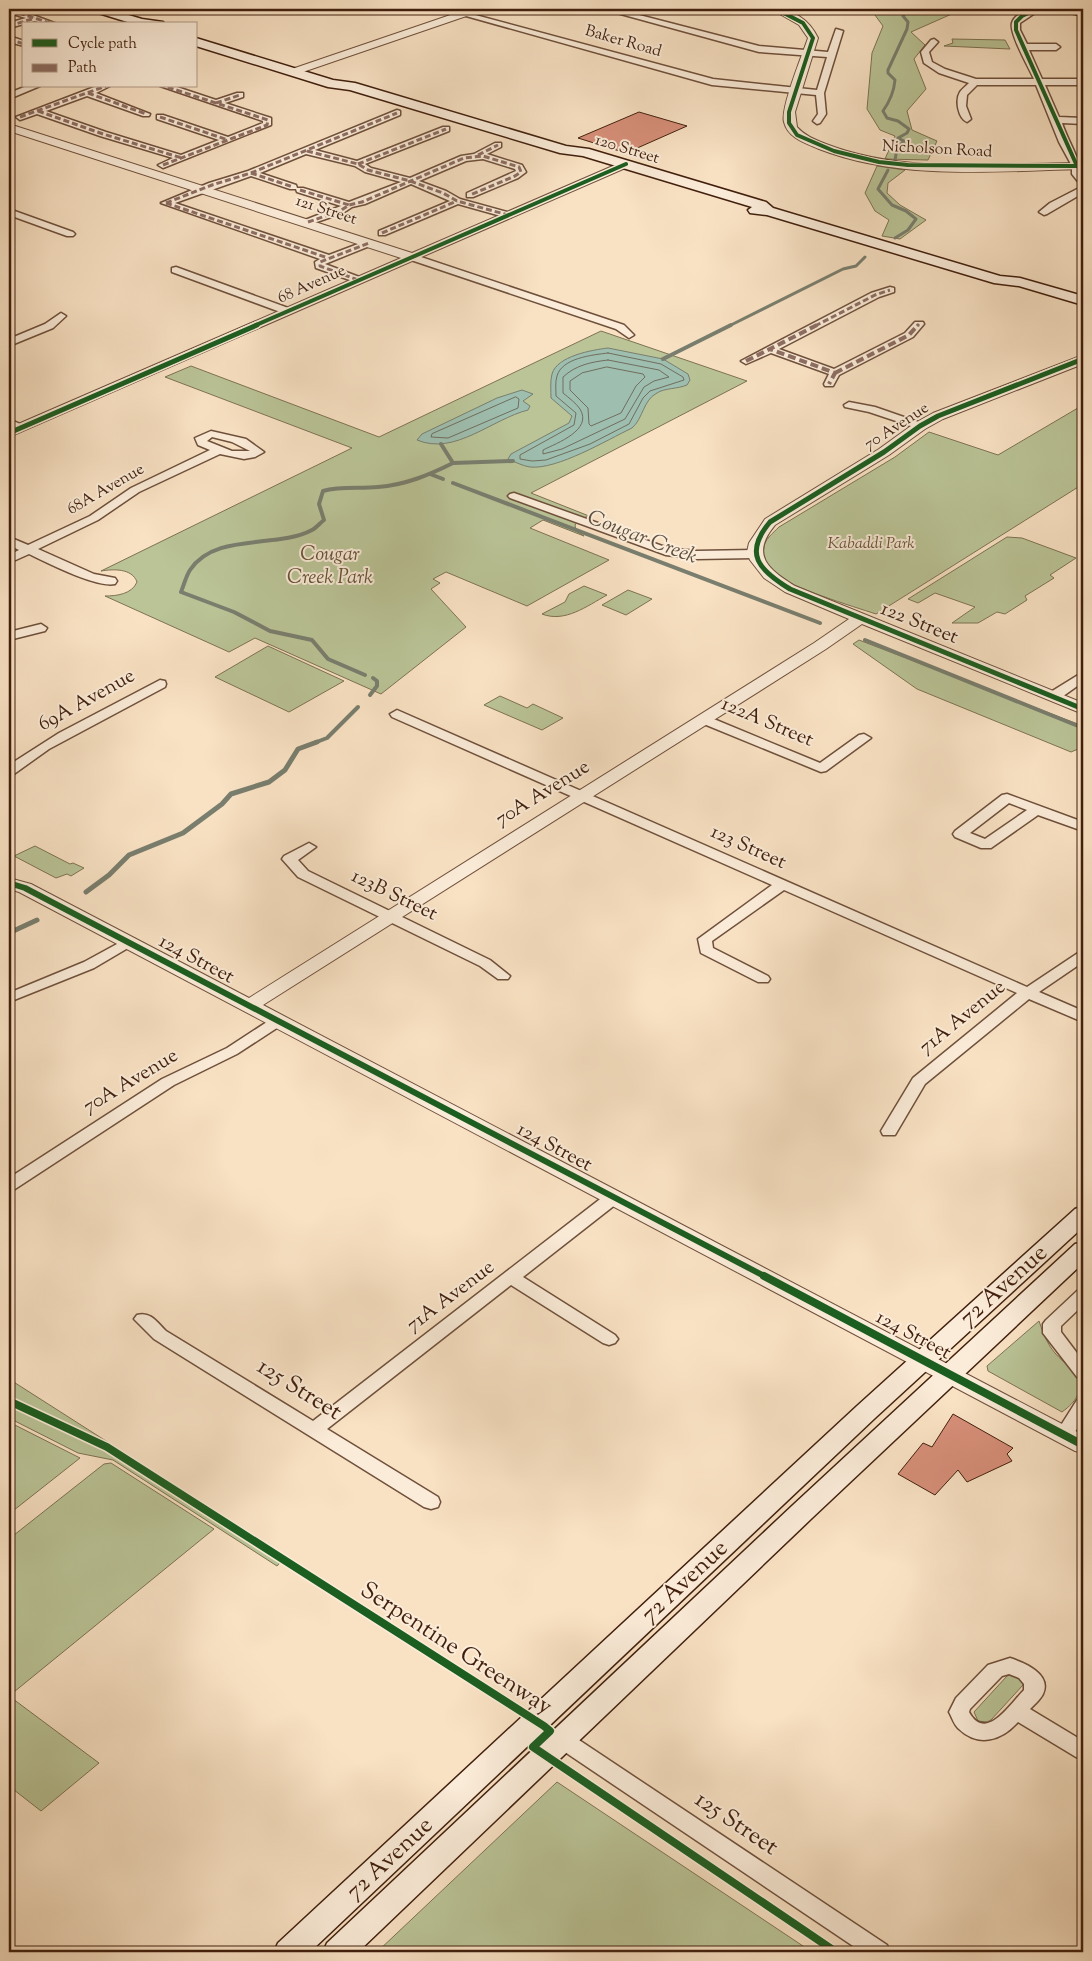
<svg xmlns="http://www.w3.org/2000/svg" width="1092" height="1961" viewBox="0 0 1092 1961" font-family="'Sorts Mill Goudy',serif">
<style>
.green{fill:#bac497;stroke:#7e7252}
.water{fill:#9ebeaf;stroke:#797e6e}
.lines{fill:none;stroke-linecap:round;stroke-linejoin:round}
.shore{stroke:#706e5e;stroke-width:1}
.stream-far2{stroke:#797e6e;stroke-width:3}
.stream-far1{stroke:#797e6e;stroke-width:4}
.stream{stroke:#797e6e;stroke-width:5}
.building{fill:#d88f7a;stroke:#411f0d}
.minor-casing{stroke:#6f503b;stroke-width:3}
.tertiary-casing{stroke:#6f503b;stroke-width:2}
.secondary-casing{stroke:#411f0d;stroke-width:3}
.minor{fill:#fbecd9;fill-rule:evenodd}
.tertiary{fill:#fbecd9;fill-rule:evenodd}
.secondary{fill:#fbecd9;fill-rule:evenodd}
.quiet-far1{stroke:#8d6e63;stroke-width:3;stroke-dasharray:6 3;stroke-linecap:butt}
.quiet{stroke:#8d6e63;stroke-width:4;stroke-dasharray:8 4;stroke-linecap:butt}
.cycleway-far3-casing{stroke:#fbecd9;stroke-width:5.5}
.cycleway-far2-casing{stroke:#fbecd9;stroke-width:8}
.cycleway-far1-casing{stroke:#fbecd9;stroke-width:9}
.cycleway-casing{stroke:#fbecd9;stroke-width:11}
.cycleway-far3{stroke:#1b5e20;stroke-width:4}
.cycleway-far2{stroke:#1b5e20;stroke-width:5}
.cycleway-far1{stroke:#1b5e20;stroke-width:6}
.cycleway{stroke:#1b5e20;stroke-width:8}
.labels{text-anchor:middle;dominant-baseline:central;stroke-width:4;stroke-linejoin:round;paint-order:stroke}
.far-street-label{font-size:16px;fill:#411f0d;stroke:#fbecd9}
.far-park-label{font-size:16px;font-style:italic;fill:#655136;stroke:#fbecd9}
.park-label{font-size:20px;font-style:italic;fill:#655136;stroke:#fbecd9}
.street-label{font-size:20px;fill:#411f0d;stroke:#fbecd9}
.water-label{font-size:21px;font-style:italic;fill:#5d4f3e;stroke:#fbecd9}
.near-street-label{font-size:24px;fill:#411f0d;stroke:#fbecd9}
</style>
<rect width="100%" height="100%" fill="#f9e2c4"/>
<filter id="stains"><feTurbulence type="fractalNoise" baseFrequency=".004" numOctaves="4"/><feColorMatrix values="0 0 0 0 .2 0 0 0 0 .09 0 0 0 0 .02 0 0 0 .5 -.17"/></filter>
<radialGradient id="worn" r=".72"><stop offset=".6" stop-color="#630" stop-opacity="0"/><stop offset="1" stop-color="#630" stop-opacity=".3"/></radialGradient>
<g class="green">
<polygon points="877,9 963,9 911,32 925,45 914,59 926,89 907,111 912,130 937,141 928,160 885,159 895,136 880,130 867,109 872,53 883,26 872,11"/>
<polygon points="952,39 1005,40 1010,49 944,46 953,43"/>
<polygon points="877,166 905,170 888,183 887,193 900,205 926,220 900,239 882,236 889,220 875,211 865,193"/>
<path d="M601 331 747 381 531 493 589 516 580 519 575 525 576 531 584 536 543 520 530 528 609 560 527 606 446 572 433 579 440 583 431 589 466 627 381 694 255 638 229 652 105 596C117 596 132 594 137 582 132 568 113 569 101 571L352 448 165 377 191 366 379 437Z"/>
<path d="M1083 405V484L876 614C852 606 791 588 774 573 769 568 762 557 763 549 764 540 773 533 779 527L895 457 929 432 998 455Z"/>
<polygon points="1007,537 1022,538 1076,558 1050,575 1054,578 1025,596 1027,600 1005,614 997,612 978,623 952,623 975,607 935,593 918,603 908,599"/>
<path d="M584 586 607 595C587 606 565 623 542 614L565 602 569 594Z"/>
<polygon points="628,590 652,599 626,615 602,605"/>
<polygon points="859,640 1083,726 1083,747 1071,752 917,689 853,644"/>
<polygon points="268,646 344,681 289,712 215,677"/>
<polygon points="500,696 527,708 533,704 563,718 542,730 484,705"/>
<polygon points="35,846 70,864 73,863 84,868 71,876 67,874 56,878 14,856"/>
<path d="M1039 1321C1049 1351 1056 1356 1080 1375 1081 1393 1077 1401 1062 1412L988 1371 987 1366Z"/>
<polygon points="9,1379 286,1556 277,1566 113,1460 78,1453 9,1418"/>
<polygon points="9,1422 80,1458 9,1514"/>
<polygon points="111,1463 214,1529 9,1696 99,1763 41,1811 9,1786 9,1539 104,1464"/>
<polygon points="1010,1675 1016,1676 1023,1681 1023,1685 991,1720 987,1722 978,1721 974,1712 1007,1676"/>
<polygon points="557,1782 812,1952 377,1952"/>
</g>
<g class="water">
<path d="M608 348 663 359 688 374 690 380 687 385C678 389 664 388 657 393 643 400 643 419 632 428 607 440 557 470 530 467 523 466 515 462 508 459L511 454 569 423 572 416 551 398C551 391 550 381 552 374 557 356 592 350 608 348Z"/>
<path d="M522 390 533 394 523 401 530 406 528 410C492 419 455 456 417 440L422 434 497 398Z"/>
</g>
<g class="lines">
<g class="shore">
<path d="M608 353 661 364 683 377 684 380 650 391 643 398 629 424 590 444 546 460 532 461 520 459V455L574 425 576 413 556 396C556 390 555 382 557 376 562 358 592 355 608 353Z"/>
<path d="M608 360 659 370 669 377 654 381 644 387 625 419 562 449 543 454V450C557 443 593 430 580 409 576 403 569 398 563 393V377C576 365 591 362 608 360Z"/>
<polygon points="607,367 643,374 645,377 636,386 621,413 591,426 589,424 588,408 570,390 570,381 582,373"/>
<polygon points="516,397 519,399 518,408 448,438 431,437 432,434"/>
</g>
<g class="stream-far2">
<path d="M895 160 897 149 904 141 898 138 907 133 909 129 898 121 887 118 883 111C890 101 894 92 895 80L888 73V70L907 29 908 22 903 16 905 13 919 9"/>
<polyline points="888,170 878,189 892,205 906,211 916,219 908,230 895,238"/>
<polyline points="729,326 843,269 856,266 865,257"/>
</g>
<g class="stream-far1">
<polyline points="663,359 731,325"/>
<polyline points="453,463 513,461"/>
<polyline points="430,474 443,479"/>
<polyline points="453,483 820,623"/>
<polyline points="865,640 1083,728"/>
<path d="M365 675 328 659 312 640 270 631 234 612 181 592C184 585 186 576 190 570 215 532 277 549 312 530 316 528 320 523 324 520L319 504 323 491C341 486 360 489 378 487 405 485 429 475 453 463L441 444"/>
<polyline points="370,695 377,686 377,681 373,678"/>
<polyline points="314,743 327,738 358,707"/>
</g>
<g class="stream">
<polyline points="86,892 109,875 129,855 183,833 222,804 231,794 269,782 285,770 298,749 317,742"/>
<polyline points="9,933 37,920"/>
</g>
</g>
<g class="building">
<polygon points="639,112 687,126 626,153 578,138"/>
<polygon points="953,1414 1013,1448 1007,1454 1012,1461 967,1482 958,1470 935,1495 898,1474 923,1443 932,1447"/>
</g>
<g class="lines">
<defs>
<g id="minor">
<polygon points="441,9 453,9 713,79 817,90 827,57 759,52 606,10 616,9 759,46 828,52 836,29 843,31 824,93 826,114 820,123 817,124 813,121 818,114 816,95 712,85"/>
<path d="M1031 9H1041L1020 23V30L1027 44H1056L1060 47 1056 50H1029L1042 79H1083V85H1045L1059 117 1083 118V124L1062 123C1069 144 1083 163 1083 185L1080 184 1072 174V166L1059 142 1036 85H977L967 95 966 106 971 119 967 122C958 118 955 100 960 92 962 89 966 86 969 83L939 73 924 63 921 52 931 40 934 39 938 42 929 52 932 62 945 69 976 79H1034C1029 68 1009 33 1012 23 1014 15 1024 12 1031 9Z"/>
<polygon points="1054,9 1069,9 1083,12 1083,16"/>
<polygon points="16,11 22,11 57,24 44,24 35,21 9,28 9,23 26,18 16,15"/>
<polygon points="9,36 24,41 24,46 9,42"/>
<polygon points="27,86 40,86 9,99 9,93"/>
<polygon points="97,86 110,86 96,93 150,114 149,116 143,116 87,96 46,111 106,132 181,155 219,140 157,119 157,115 163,115 228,137 263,123 263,121 160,86 174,86 216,100 237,93 243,93 243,97 225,103 271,118 271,125 163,168 158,165 173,158 100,136 37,114 20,120 16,117"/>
<path d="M397 110 400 111V115L315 150 357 161 443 127H449V131L365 164 371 168 410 178 461 156 474 154 495 143H501V147L487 154 522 165 526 172 518 178 473 197H467V193L516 171 515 169 483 159 466 161 419 181 446 191 460 199 511 213V217L508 218 458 204 385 235H379V231L450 201 411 184 365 204 352 207 343 213 308 225 303 222 305 220 341 206 297 192 296 189H290L251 176 175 203 329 255 366 241H372V245L325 264 362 278 363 280 358 283 316 268 315 262 320 259 161 203 209 183 248 171ZM306 154 355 166 365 172 401 182 349 202 303 188H297L296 185 260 173Z"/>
<polygon points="1083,186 1083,193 1047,214 1044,215 1039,212 1050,203"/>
<polygon points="9,209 73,232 75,234 73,236 67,236 9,215"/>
<polygon points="412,254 624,325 634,335 629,338 616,329 408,259 408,255"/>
<polygon points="176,267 291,309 292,311 287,314 283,313 172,272 172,268"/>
<polygon points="890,287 894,288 894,292 879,297 779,349 834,369 905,333 915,322 923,322 924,324 913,337 839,375 833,386 825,386 824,384 829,374 771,353 746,364 741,361 871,293"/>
<polygon points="61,313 66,316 53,328 9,346 9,339 45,324"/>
<polygon points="849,402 875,407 924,424 926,426 920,429 869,412 845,407 844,405"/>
<polygon points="9,419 27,427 21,430 9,426"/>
<path d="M211 431 246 439 264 452 255 457 244 459 220 454 139 492 98 520 38 549 94 574 115 578 117 581 115 584C96 588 48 563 29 554L9 563V555L19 550 9 545V537L28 545 90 516 131 488 210 450 198 445 195 438ZM212 437 232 442 250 451H232L207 441Z"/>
<polygon points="514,493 668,548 696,551 754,550 760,554 754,558 696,559 666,555 510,498 508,496 510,494"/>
<polygon points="41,624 47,628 45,631 9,640 9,632"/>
<polygon points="1083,672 1083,682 1059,699 1049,699 1047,696 1049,693"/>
<polygon points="160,680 165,681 166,684 165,687 49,749 14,774 9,775 9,765 59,733"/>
<polygon points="397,710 1027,987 1078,953 1083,952 1083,962 1039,992 1083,1011 1083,1022 1029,999 925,1084 895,1135 883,1135 881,1131 913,1078 1017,993 784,890 712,941 713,948 768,976 770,979 768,982 758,982 701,953 698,939 772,885 392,717 390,714"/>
<polygon points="704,715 820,763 859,735 864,734 871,738 826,771 821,772 699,722 697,719"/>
<path d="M1007 794 1083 822V831L1038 815 991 848H981L955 837 953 834 955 831 1002 795ZM1009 803 1027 810 985 839 970 833Z"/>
<polygon points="309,843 316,847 298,860 308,871 490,960 510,976 508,979 498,979 480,966 298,877 282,859 284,856"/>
<polygon points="128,938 133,939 135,942 133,945 94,968 9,1002 9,993 84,962"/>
<polygon points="278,1016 283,1018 286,1021 283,1024 237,1054 174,1085 15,1189 9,1190 9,1178 162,1079 227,1048 273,1018"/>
<path d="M614 1192 620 1193 622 1197 620 1201 523 1277 615 1335 618 1339 615 1343 609 1345 603 1343 511 1285 327 1429 438 1497 440 1502 438 1507 431 1509 424 1507 154 1339 134 1319 137 1315C150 1311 157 1322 166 1331L313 1421 608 1193Z"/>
<polygon points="1083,1289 1083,1305 1061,1326 1061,1332 1083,1361 1083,1379 1077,1377 1043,1333 1043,1324 1046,1320 1077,1291"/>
<polygon points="1083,1398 1083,1419 1070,1440 1064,1441 1058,1440 1055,1435 1058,1430 1077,1400"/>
<path d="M1010 1658C1025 1663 1052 1674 1043 1694 1040 1700 1034 1705 1030 1709L1083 1741V1759L1076 1757 1018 1722C1002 1740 979 1748 959 1729 954 1725 952 1717 949 1712L956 1698 988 1665ZM1009 1674 1019 1678 1024 1684V1690C1010 1704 986 1743 969 1712L970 1709 1002 1676Z"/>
<polygon points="563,1732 570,1734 887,1945 890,1952 862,1952 556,1746 553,1740 556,1734"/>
</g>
<g id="tertiary">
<polygon points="468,9 482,9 481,11 297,74 293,75 288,72 289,70"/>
<path d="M771 9C792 8 809 19 818 38L795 112 797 127C805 136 816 140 826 144 906 175 999 163 1083 163V169C997 171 901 181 819 149 805 143 788 138 784 122 780 109 803 53 808 38L799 25Z"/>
<polygon points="9,124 412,253 622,162 626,161 632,164 630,166 9,437 9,428 401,258 9,131"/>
<path d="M1083 355V364L943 419 925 429 889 455 775 525C750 555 768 569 795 586L1083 703V714L862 624 826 649 263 1005 1083 1435V1453L1075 1451 19 892 9 889V878L31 884 249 998 814 643 849 619 785 592 764 578 750 560 747 552 749 543 765 519 879 449 915 423 933 413Z"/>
</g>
<g id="secondary">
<polygon points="90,9 108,9 142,19 163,22 165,24 134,24 92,11"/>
<polygon points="196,38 333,80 355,83 566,146 589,149 766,202 773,208 1000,276 1020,278 1083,296 1083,305 1019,286 994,283 767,215 750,213 748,210 752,207 583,156 560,153 350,90 328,87 196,46"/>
<polygon points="1083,1206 1083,1227 875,1418 310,1952 274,1952 278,1943 857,1406 1075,1209"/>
<polygon points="1083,1242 1083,1263 812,1518 358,1952 323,1952 327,1943 793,1505 1075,1244"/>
</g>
</defs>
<use href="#minor" class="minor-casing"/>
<use href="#tertiary" class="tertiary-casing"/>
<use href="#secondary" class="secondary-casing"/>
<use href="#minor" class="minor"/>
<use href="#tertiary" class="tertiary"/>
<use href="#secondary" class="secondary"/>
<g class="quiet-far1">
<polyline points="19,13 53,24"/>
<polyline points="9,26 35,18"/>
<polyline points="9,39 24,44"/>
<polyline points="88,93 146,114"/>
<polyline points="216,103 240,95"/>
<polyline points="38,111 103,134 182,158"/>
<polyline points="20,117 106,86"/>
<polyline points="160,117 228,140"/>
<polyline points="307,151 358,164 368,170 410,181 443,193 457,201 508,215"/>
<polyline points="478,155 498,145"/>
<polyline points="358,164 446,129"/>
<polyline points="163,165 267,125 268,120 164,86"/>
<polyline points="251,173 293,187"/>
<polyline points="300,190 349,205"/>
<polyline points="166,203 212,185 251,173 397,113"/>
<polyline points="166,203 328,258"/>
<polyline points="308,222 340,211 349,205 362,202 464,158 483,156 519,167 521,172 515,176 470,195"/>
<polyline points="382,233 457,201"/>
<polyline points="358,280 320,266 320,262 369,243"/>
<polyline points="815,326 875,295 890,290"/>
<polyline points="917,326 919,324"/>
</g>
<g class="quiet">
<polyline points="817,325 770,349 835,373 829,384"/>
<polyline points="746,361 770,349"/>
<polyline points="835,373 909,335 918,325"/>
</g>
<defs>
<g id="cycleway-far3">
<polyline points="776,9 803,23 813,38 789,112 789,123 797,135 834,151 879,162 908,165 1077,166 1016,30 1016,22 1022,16 1037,9"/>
<polyline points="254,326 626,164"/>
</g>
<g id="cycleway-far2">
<path d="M1083 359 938 416 920 426 884 452 770 522C743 554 759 570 790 589L1083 709"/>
<polyline points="9,433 257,325"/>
</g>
<polyline id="cycleway-far1" points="9,883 25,888 766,1277"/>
<g id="cycleway">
<polyline points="764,1276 1083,1445"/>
<polyline points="9,1401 107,1447 544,1726 550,1731 533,1747 836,1952"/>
</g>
</defs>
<use href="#cycleway-far3" class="cycleway-far3-casing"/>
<use href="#cycleway-far2" class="cycleway-far2-casing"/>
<use href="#cycleway-far1" class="cycleway-far1-casing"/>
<use href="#cycleway" class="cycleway-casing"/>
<use href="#cycleway-far3" class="cycleway-far3"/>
<use href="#cycleway-far2" class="cycleway-far2"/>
<use href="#cycleway-far1" class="cycleway-far1"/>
<use href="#cycleway" class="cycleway"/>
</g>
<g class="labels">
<g class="far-street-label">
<text transform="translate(623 42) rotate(16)">Baker Road</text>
<text transform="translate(627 150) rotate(17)">120 Street</text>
<text transform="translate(937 150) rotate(3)">Nicholson Road</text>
<text transform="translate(326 211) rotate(18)">121 Street</text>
<text transform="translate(312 285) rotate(-24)">68 Avenue</text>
<text transform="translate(897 427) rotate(-33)">70 Avenue</text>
<text transform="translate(106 490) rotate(-30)">68A Avenue</text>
</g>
<g class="far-park-label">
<text x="871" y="544">Kabaddi Park</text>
</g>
<g class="park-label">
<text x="330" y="555">Cougar<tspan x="330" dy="23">Creek Park</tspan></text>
</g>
<g class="street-label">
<text transform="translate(919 624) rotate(22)">122 Street</text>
<text transform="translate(87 701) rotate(-29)">69A Avenue</text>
<text transform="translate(767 723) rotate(23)">122A Street</text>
<text transform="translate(543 794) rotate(-32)">70A Avenue</text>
<text transform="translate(748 848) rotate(24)">123 Street</text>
<text transform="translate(394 896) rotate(26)">123B Street</text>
<text transform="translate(196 960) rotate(28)">124 Street</text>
<text transform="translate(963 1018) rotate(-39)">71A Avenue</text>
<text transform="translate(131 1082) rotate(-31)">70A Avenue</text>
<text transform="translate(554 1148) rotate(28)">124 Street</text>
<text transform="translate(451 1297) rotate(-37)">71A Avenue</text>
<text transform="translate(913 1336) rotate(28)">124 Street</text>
</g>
<g class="water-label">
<text transform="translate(642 538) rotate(21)">Cougar Creek</text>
</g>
<g class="near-street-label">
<text transform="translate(1004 1286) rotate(-42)">72 Avenue</text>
<text transform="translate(299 1390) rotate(32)">125 Street</text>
<text transform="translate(685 1582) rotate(-43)">72 Avenue</text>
<text transform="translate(456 1649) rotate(33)">Serpentine Greenway</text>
<text transform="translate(736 1824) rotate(34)">125 Street</text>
<text transform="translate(390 1859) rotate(-43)">72 Avenue</text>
</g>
</g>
<rect width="1092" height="1961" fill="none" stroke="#f9e2c4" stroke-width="30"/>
<rect x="10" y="10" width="1072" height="1941" fill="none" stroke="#411f0d" stroke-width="2.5"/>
<rect x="15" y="15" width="1062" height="1931" fill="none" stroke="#411f0d"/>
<rect x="22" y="22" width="175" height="65" fill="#fbecd9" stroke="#b19a87"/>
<rect x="32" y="39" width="25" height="8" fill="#1b5e20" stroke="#b19a87"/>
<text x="68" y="48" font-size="15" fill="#411f0d">Cycle path</text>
<rect x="32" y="64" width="25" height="8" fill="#8d6e63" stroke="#b19a87"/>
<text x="68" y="72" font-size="15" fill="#411f0d">Path</text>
<rect width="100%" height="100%" filter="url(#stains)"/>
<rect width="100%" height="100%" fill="url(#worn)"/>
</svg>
